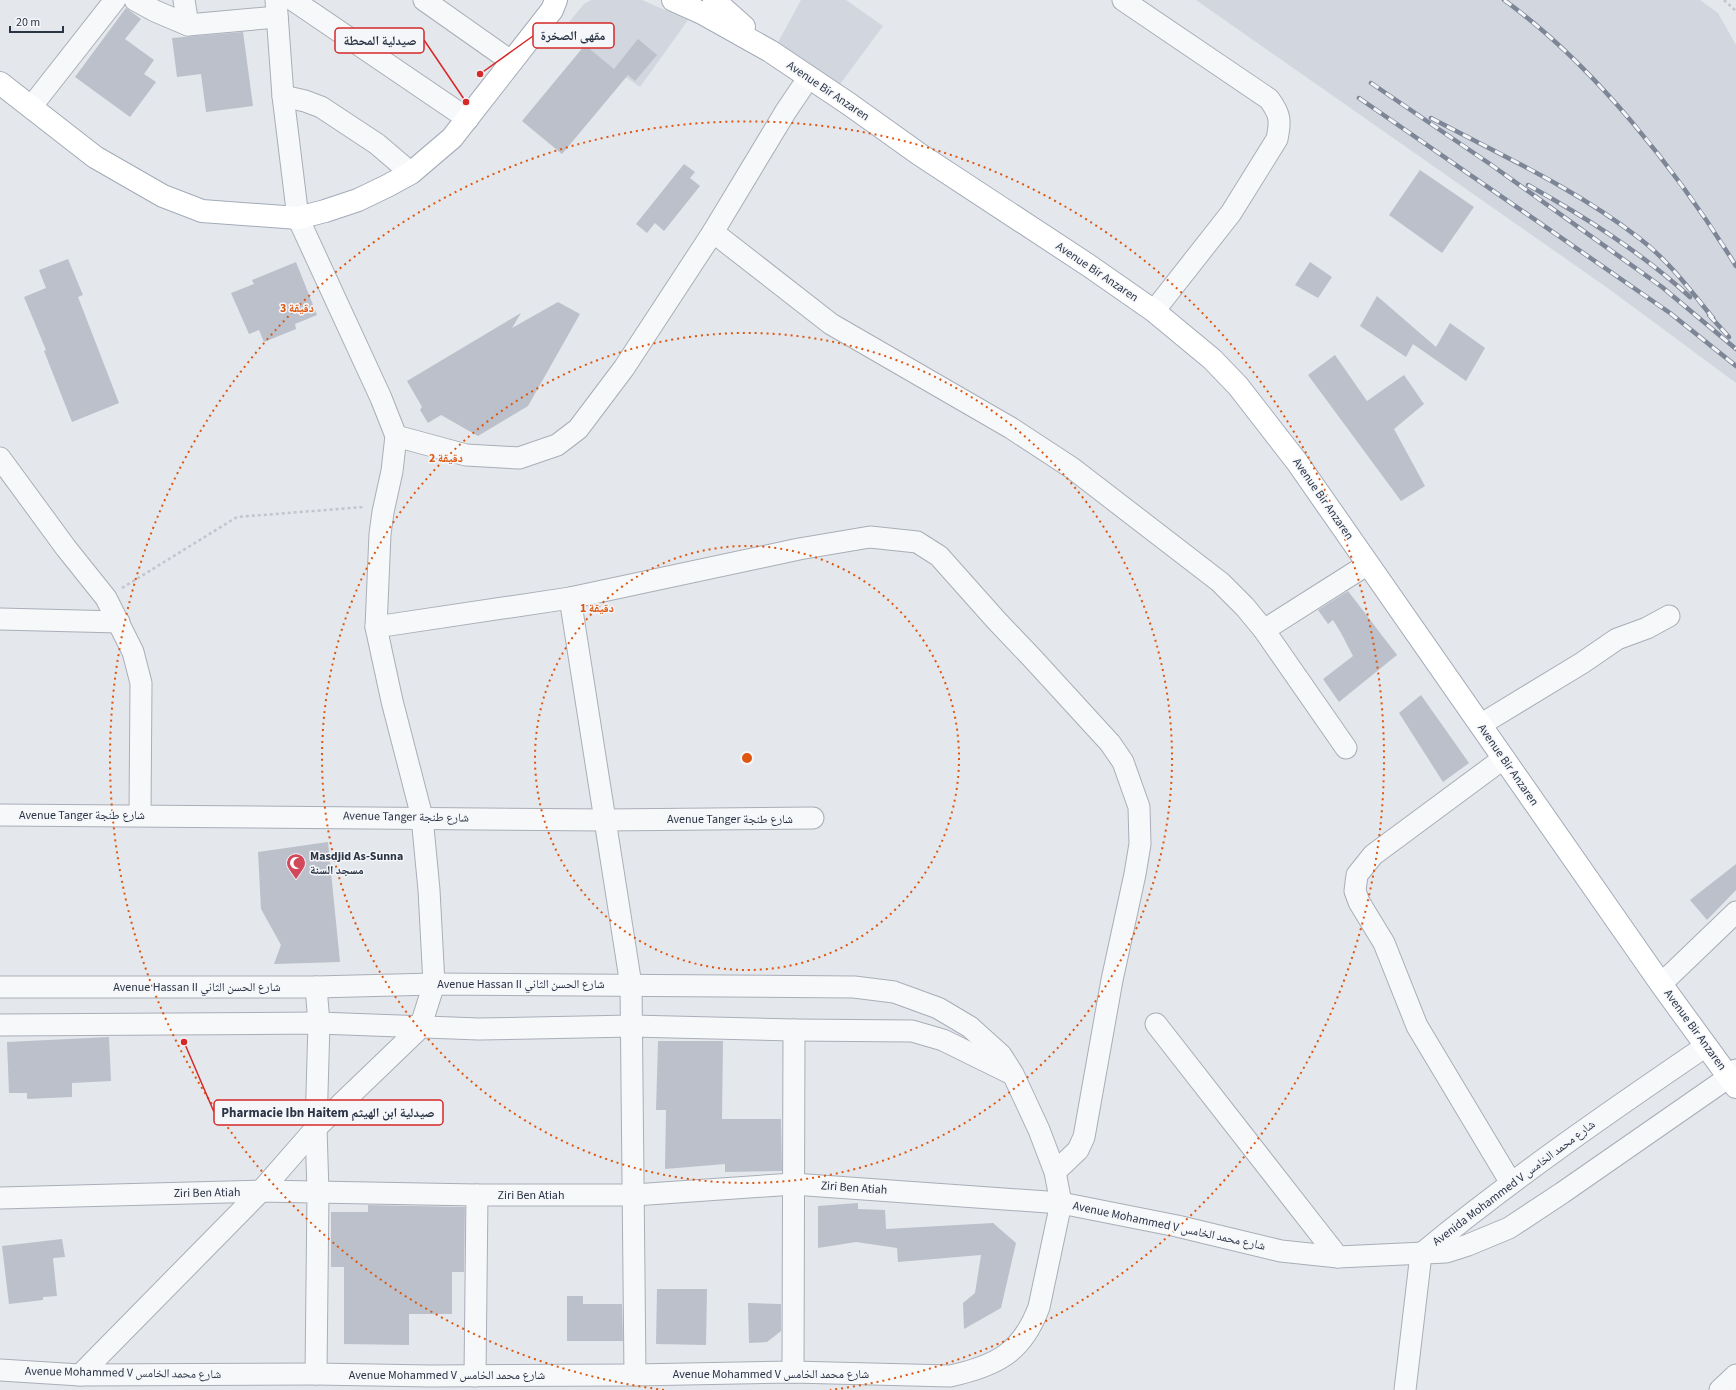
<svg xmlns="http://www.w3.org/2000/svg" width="1736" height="1390" viewBox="0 0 1736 1390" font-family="'Source Sans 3','Noto Naskh Arabic',sans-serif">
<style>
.built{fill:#d2d6de}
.building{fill:#bbc0ca}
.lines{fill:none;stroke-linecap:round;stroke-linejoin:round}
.minor-casing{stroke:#a9aeb7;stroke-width:23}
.major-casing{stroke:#a3abb8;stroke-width:24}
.path{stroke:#c2c5cb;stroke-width:2.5;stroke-dasharray:3 3;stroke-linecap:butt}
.minor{stroke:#f7f8fa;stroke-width:21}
.major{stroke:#fff;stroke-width:22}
.rail-casing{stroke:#7d8696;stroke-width:4.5}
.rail{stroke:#f4f6f9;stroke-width:3;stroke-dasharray:9;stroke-linecap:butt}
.ring{fill:none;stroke:#df570f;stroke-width:2;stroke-dasharray:2 4}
.labels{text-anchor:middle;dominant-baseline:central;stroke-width:3;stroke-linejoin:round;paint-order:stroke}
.street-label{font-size:12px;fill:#2b3445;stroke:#f4f6f9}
.poi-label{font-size:12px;font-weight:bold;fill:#2b3445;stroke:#f4f6f9;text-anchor:start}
.centre{fill:#df570f;stroke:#f4f6f9;stroke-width:2}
.ring-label{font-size:12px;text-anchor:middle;font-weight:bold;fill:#df570f;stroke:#f4f6f9;stroke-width:3;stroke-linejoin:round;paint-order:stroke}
.leader{fill:none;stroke:#d62828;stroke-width:1.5}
.callout-dot{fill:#d62828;stroke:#f4f6f9;stroke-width:1.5}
.callout{fill:#f4f6f9;stroke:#d62828;stroke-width:1.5}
.callout-label{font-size:13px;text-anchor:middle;font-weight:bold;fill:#2b3445}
</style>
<rect width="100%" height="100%" fill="#e4e7ec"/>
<g class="built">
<polygon points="591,0 642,0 688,20 640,87 561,32 584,4"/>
<polygon points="801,0 846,0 883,26 835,91 775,48"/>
<polygon points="1196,0 1700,0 1718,13 1736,45 1736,383 1609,289"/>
</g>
<g class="building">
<polygon points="126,8 141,19 125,39 154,60 144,74 156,82 130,117 75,77"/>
<polygon points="243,32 253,106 206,112 201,74 177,77 172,38"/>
<polygon points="638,39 657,55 635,81 628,75 562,154 522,121 585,45 614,69"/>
<polygon points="684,164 695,172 690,178 700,186 664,231 655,223 647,233 636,224"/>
<polygon points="1420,170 1474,207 1442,253 1389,215"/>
<polygon points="68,259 83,295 78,297 119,403 72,422 44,351 46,350 24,297 46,288 39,270"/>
<polygon points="296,262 317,315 295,324 296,329 264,342 259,330 249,334 231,293 254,284 252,280"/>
<polygon points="1310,262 1332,277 1318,298 1295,285"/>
<polygon points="1377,296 1436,347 1450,323 1485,348 1466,381 1413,344 1406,357 1360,326"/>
<polygon points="558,302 580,314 528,406 478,436 441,415 428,423 420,410 422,407 407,381 521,313 512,328"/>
<polygon points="1335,355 1367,401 1404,375 1424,404 1394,429 1425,486 1401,501 1308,375"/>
<polygon points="1348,591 1397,655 1339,702 1323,679 1353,656 1341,633 1333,620 1328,624 1318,610"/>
<polygon points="1421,695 1469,763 1443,782 1399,713"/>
<polygon points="328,842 340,962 274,964 281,945 261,909 258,852"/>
<polygon points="1736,864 1736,890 1707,920 1690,900"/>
<polygon points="109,1037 111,1081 72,1083 72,1097 27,1099 27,1093 9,1093 7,1042"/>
<polygon points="658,1041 723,1041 722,1119 781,1119 782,1171 725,1172 725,1164 665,1169 666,1110 656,1110"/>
<polygon points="858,1203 858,1209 885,1210 886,1229 993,1223 1016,1243 1001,1308 964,1329 963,1303 975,1293 981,1255 898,1262 897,1248 856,1242 818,1248 818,1206"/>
<polygon points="368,1205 465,1207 464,1272 452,1272 452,1314 409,1314 409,1345 344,1344 344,1267 331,1267 331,1212 368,1212"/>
<polygon points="62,1239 65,1257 53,1258 57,1296 43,1297 43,1300 9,1304 2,1246"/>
<polygon points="657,1289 707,1289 706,1345 656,1344"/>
<polygon points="567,1296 583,1296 583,1304 622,1304 623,1341 567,1341"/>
<polygon points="748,1303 781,1304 781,1331 767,1342 749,1343"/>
</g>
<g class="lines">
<defs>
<g id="minor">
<polyline points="135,0 155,11 188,25 277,17"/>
<polyline points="184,0 188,25"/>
<polyline points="293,0 468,119"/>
<polyline points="424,0 512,62"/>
<path d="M1123 0 1269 99C1280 114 1281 120 1277 139L1231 213 1154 311"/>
<polyline points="283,96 305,101 321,107 377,144 411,173"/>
<polyline points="31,107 115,0"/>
<polyline points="713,232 831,324 1011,428 1072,468 1220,582 1245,607 1264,630 1346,748"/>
<polyline points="396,436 466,455 519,458 557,445 578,429 624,368 713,232 786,111 809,77"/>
<polyline points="0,458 66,548 106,598 133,652 141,683 140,815"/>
<polyline points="570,598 631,985 635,1375"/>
<polyline points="0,619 119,622"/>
<polyline points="376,627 570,598 799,549 870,537 917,542 939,556 996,620 1034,660 1110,743 1123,762 1139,807 1140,844 1135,874 1112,980 1084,1137 1078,1150 1055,1172"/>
<polyline points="1264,630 1368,564"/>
<polyline points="1480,725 1582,663 1617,639 1647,628 1669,616"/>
<polyline points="1504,758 1373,855 1357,875 1355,891 1359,902 1384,943 1417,1026 1511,1183"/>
<polyline points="0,815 605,820 813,818"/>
<polyline points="1661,984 1736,912"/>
<polyline points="0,987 316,987 434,984 854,987 894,992 938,1008 970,1027 1001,1055 1013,1074 1039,1130 1055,1172 1061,1203 793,1184 634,1195 477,1195 261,1191 0,1198"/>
<polyline points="316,987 319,1023 316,1128 318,1192 316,1374"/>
<polyline points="1156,1024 1338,1257"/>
<polyline points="0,1025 319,1023 479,1029 632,1026 794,1030 912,1031 943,1040 1010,1073"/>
<path d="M1421 1254C1512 1179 1609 1112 1706 1046"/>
<path d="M0 1370 80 1375 316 1374 430 1376 635 1375 793 1372 950 1376C996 1366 1022 1353 1039 1307L1061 1203 1177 1226 1281 1251 1338 1257 1446 1252 1468 1245 1509 1228 1562 1193 1729 1077 1736 1070"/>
<polyline points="793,1372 794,1030"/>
<polyline points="80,1375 261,1191 316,1128 420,1028 434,984 429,890 422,817 392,701 376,627 380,534 383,512 392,471 396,436 381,398 298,218 283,96 276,0"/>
<polyline points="475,1376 477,1195"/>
<polyline points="1405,1390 1421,1254"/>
<polyline points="1720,1390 1736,1375"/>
</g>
<g id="major">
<polyline points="673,0 702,13 770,51 849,104 919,154 1088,265 1154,311 1212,359 1238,386 1297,462 1661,984 1736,1087"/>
<polyline points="714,0 744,27"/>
<polyline points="0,83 95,157 163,196 202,211 298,218 325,211 358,200 387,186 411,173 452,138 552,10 556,0"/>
</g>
</defs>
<use href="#minor" class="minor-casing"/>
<use href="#major" class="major-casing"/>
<g class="path">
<polyline points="1724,0 1736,11"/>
<polyline points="122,588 237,517 364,507"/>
</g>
<use href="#minor" class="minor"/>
<use href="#major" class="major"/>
<defs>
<g id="rail">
<path d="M1504 0C1594 65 1678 172 1736 266"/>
<polyline points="1371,83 1490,164 1662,287 1736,349"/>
<polyline points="1359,98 1670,313 1736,366"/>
<path d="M1431 118C1501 155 1576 189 1639 238 1668 260 1690 290 1713 318"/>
<path d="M1528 185C1585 217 1641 252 1690 297"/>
<polyline points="1709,315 1729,337"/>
</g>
</defs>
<use href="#rail" class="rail-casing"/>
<use href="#rail" class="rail"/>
</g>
<g class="ring">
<circle cx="747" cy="758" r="212"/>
<circle cx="747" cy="758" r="425"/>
<path d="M664 1390A637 637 0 1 1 830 1390"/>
</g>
<defs>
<symbol id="mosque-pin" viewBox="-11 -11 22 30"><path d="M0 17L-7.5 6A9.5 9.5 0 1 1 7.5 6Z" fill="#d1495b" stroke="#f4f6f9"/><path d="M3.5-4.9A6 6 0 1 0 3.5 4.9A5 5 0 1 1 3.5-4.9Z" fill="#fff"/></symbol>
</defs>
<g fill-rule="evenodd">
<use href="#mosque-pin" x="285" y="852" width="22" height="30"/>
</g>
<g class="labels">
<g class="street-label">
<text transform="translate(828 91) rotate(34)">Avenue Bir Anzaren</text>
<text transform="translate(1097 272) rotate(34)">Avenue Bir Anzaren</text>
<text transform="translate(1323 499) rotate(55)">Avenue Bir Anzaren</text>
<text transform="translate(1508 765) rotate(55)">Avenue Bir Anzaren</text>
<text x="82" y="815">Avenue Tanger شارع طنجة</text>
<text transform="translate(406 817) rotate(1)">Avenue Tanger شارع طنجة</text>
<text x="730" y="819">Avenue Tanger شارع طنجة</text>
<text x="521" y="984">Avenue Hassan II شارع الحسن الثاني</text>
<text x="197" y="987">Avenue Hassan II شارع الحسن الثاني</text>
<text transform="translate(1695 1030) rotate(54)">Avenue Bir Anzaren</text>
<text transform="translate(1514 1183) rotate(-37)">Avenida Mohammed V شارع محمد الخامس</text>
<text transform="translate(854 1188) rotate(4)">Ziri Ben Atiah</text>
<text transform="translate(207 1193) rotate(-1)">Ziri Ben Atiah</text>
<text x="531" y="1195">Ziri Ben Atiah</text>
<text transform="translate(1169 1226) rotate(12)">Avenue Mohammed V شارع محمد الخامس</text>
<text transform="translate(123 1373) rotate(1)">Avenue Mohammed V شارع محمد الخامس</text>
<text x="771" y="1374">Avenue Mohammed V شارع محمد الخامس</text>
<text x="447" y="1375">Avenue Mohammed V شارع محمد الخامس</text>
</g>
<g class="poi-label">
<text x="310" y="856">Masdjid As-Sunna<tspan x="310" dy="14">مسجد السنة</tspan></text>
</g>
</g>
<circle cx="747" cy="758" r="6" class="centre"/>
<g class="ring-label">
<text x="297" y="312">3 دقيقة</text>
<text x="446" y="462">2 دقيقة</text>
<text x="597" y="612">1 دقيقة</text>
</g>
<path class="leader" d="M480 74L533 36M466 102L424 40M184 1042L214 1112"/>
<g class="callout-dot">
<circle cx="480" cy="74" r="4"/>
<circle cx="466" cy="102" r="4"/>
<circle cx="184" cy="1042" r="4"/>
</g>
<g class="callout">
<rect x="533" y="23" width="81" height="25" rx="4"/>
<rect x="335" y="28" width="89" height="25" rx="4"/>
<rect x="214" y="1100" width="229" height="25" rx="4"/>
</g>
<g class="callout-label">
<text x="573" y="40">مقهى الصخرة</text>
<text x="380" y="45">صيدلية المحطة</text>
<text x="328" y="1117">Pharmacie Ibn Haitem صيدلية ابن الهيثم</text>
</g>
<path d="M10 26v6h53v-6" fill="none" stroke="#2b3445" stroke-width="2"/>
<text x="16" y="26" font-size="12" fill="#2b3445" stroke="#f4f6f9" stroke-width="3" paint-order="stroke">20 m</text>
</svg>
